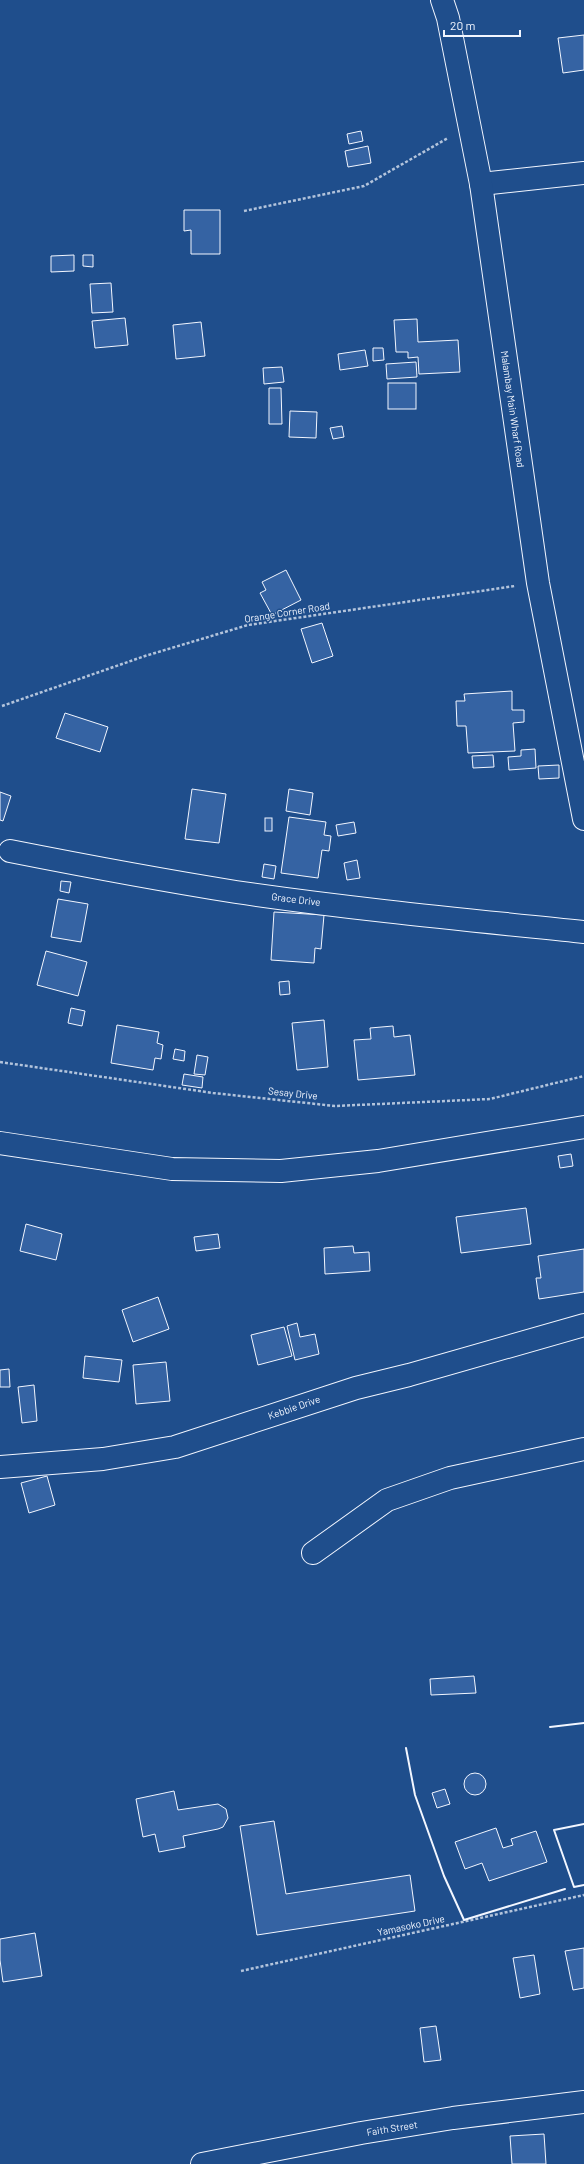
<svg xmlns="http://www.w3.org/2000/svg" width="584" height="2164" viewBox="0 0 584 2164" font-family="Barlow,sans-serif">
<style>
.building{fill:#3563a3;stroke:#f2f6ff}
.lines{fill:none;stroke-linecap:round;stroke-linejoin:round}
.street-casing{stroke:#f2f6ff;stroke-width:24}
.secondary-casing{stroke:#f2f6ff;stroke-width:24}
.path{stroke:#b3c4dc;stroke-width:2.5;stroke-dasharray:3 2;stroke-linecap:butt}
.street{stroke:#1f4e8c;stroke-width:22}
.secondary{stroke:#1f4e8c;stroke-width:22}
.wall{stroke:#f2f6ff;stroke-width:2}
.labels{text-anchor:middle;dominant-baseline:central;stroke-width:3;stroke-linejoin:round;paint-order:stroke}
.street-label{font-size:10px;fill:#f2f6ff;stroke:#1f4e8c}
</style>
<rect width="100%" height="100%" fill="#1f4e8c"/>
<g class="building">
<polygon points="584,35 584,70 563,73 558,38"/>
<polygon points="361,131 363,141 349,144 347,134"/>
<polygon points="368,146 371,163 348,167 345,151"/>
<polygon points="184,210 220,210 220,254 191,254 191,230 184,231"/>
<polygon points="74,255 74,271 51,272 51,256"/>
<polygon points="83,255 93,255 93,267 83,266"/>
<polygon points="111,283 113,312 92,313 90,284"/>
<polygon points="125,318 128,345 95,348 92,321"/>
<polygon points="417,319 418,342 458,340 460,372 419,374 418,357 408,358 408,352 396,352 394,320"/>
<polygon points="201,322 205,356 176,359 173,325"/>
<polygon points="373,348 383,348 384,360 373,361"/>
<polygon points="365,350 368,366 340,370 338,354"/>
<polygon points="416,362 417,377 387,379 386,364"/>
<polygon points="282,367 284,382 264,384 263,368"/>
<rect x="388" y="383" width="28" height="26"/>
<polygon points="269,388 281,388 282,424 269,424"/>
<polygon points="290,411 317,412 316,438 289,437"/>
<polygon points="342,426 344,437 333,439 330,428"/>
<polygon points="286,570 301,600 272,615 260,593 266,590 262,582"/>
<polygon points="322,623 333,656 312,663 301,629"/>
<polygon points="512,691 512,710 524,710 524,722 513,723 515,751 468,753 466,726 457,726 456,701 465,701 464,694"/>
<polygon points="65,713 108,727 100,752 56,738"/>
<polygon points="535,749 536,768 509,770 508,757 521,756 521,750"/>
<polygon points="493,755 494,767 473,768 472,756"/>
<polygon points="559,765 559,778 539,779 538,766"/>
<polygon points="192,789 226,794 219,843 185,839"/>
<polygon points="289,789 313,793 310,815 286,811"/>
<polygon points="0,792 11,796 3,821 0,820"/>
<polygon points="289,817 326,822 324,835 331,836 329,851 322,850 318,878 281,873"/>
<rect x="265" y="818" width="7" height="13"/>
<polygon points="354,822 356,833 338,836 336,825"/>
<polygon points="357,860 360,878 347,880 344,863"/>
<polygon points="264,864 276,866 274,879 262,877"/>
<polygon points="61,881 71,882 69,893 60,891"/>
<polygon points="58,899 88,904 81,942 51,937"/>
<polygon points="274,912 324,915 321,949 315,948 314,963 271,960"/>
<polygon points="46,951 87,962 78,996 37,985"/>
<polygon points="289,981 290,994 280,995 279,982"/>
<polygon points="71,1008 85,1011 82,1026 68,1023"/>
<polygon points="324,1020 328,1067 297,1070 292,1023"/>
<polygon points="117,1025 159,1032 157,1043 163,1045 161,1059 155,1058 153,1070 111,1063"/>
<polygon points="393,1026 394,1037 410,1035 415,1075 358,1080 354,1040 371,1039 370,1028"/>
<polygon points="175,1049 185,1051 184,1061 173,1059"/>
<polygon points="197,1055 208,1057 205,1075 194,1074"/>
<polygon points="184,1074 203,1077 202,1088 182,1085"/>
<polygon points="571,1154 573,1166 560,1168 558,1156"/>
<polygon points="526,1208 531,1244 461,1253 456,1217"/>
<polygon points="26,1224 62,1234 56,1260 20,1251"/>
<polygon points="218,1234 220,1248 196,1251 194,1237"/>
<polygon points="353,1246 354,1253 369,1252 370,1271 325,1274 324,1248"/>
<polygon points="584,1249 584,1292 539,1299 536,1278 541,1278 538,1256"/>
<polygon points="158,1297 169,1329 133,1342 122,1310"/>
<polygon points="297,1323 300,1337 315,1334 319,1354 295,1360 287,1326"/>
<polygon points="284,1327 292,1356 258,1365 251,1335"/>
<polygon points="85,1356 122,1360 119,1382 83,1378"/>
<polygon points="166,1362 170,1401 136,1404 133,1365"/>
<polygon points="9,1369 10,1387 0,1387 0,1370"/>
<polygon points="34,1385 37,1421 22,1423 18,1387"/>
<polygon points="47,1476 55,1505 29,1513 21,1483"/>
<polygon points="474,1676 476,1693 431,1695 430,1679"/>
<circle cx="475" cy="1784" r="11"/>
<polygon points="445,1789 450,1804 437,1808 432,1793"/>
<polygon points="174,1791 178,1810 218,1804 226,1809 228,1818 223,1827 218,1829 183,1836 185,1847 159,1852 155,1834 143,1837 136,1799"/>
<polygon points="274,1821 286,1894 410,1875 415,1911 257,1935 240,1826"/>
<polygon points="496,1828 503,1848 513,1845 511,1839 536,1831 547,1862 489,1881 482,1863 465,1869 455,1842"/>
<polygon points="35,1933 42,1976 3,1982 0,1960 0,1939"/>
<polygon points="584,1948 584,1988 573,1990 565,1951"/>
<polygon points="534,1955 540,1994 520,1998 513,1958"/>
<polygon points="436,2026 441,2060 424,2062 420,2028"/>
<polygon points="544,2134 546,2164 512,2164 510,2136"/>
</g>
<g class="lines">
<defs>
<g id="street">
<polyline points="481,184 584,173"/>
<path d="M10 851C86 866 161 880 236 892 352 909 468 920 584 932"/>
<polyline points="0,1143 172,1169 281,1171 378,1161 584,1127"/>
<polyline points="0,1467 103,1459 175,1447 356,1388 409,1375 584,1325"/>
<polyline points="313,1553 387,1500 450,1478 584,1449"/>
<polyline points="202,2164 361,2133 453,2118 584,2102"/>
</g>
<polyline id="secondary" points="442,0 448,18 481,184 538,583 584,819"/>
</defs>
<use href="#street" class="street-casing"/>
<use href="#secondary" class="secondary-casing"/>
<g class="path">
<polyline points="244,211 364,186 448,138"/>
<polyline points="2,706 145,656 248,625 515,586"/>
<polyline points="0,1062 213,1093 335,1106 490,1099 584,1076"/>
<polyline points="241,1971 584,1895"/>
</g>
<use href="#street" class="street"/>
<use href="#secondary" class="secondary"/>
<g class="wall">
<polyline points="550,1727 584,1723"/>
<polyline points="406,1748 415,1795 444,1876 464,1920 565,1889"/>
<polyline points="584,1824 554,1830 574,1887 584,1885"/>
</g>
</g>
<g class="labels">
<g class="street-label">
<text transform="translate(513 409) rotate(82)">Malambay Main Wharf Road</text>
<text transform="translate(287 612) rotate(-9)">Orange Corner Road</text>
<text transform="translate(296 899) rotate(7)">Grace Drive</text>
<text transform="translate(293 1093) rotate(6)">Sesay Drive</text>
<text transform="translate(294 1407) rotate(-19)">Kebbie Drive</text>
<text transform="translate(411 1925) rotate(-12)">Yamasoko Drive</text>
<text transform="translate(392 2128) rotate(-9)">Faith Street</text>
</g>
</g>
<path d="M444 30v6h76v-6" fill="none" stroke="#f2f6ff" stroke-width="2"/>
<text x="450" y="30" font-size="12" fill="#f2f6ff" stroke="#1f4e8c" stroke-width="3" paint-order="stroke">20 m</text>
</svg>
